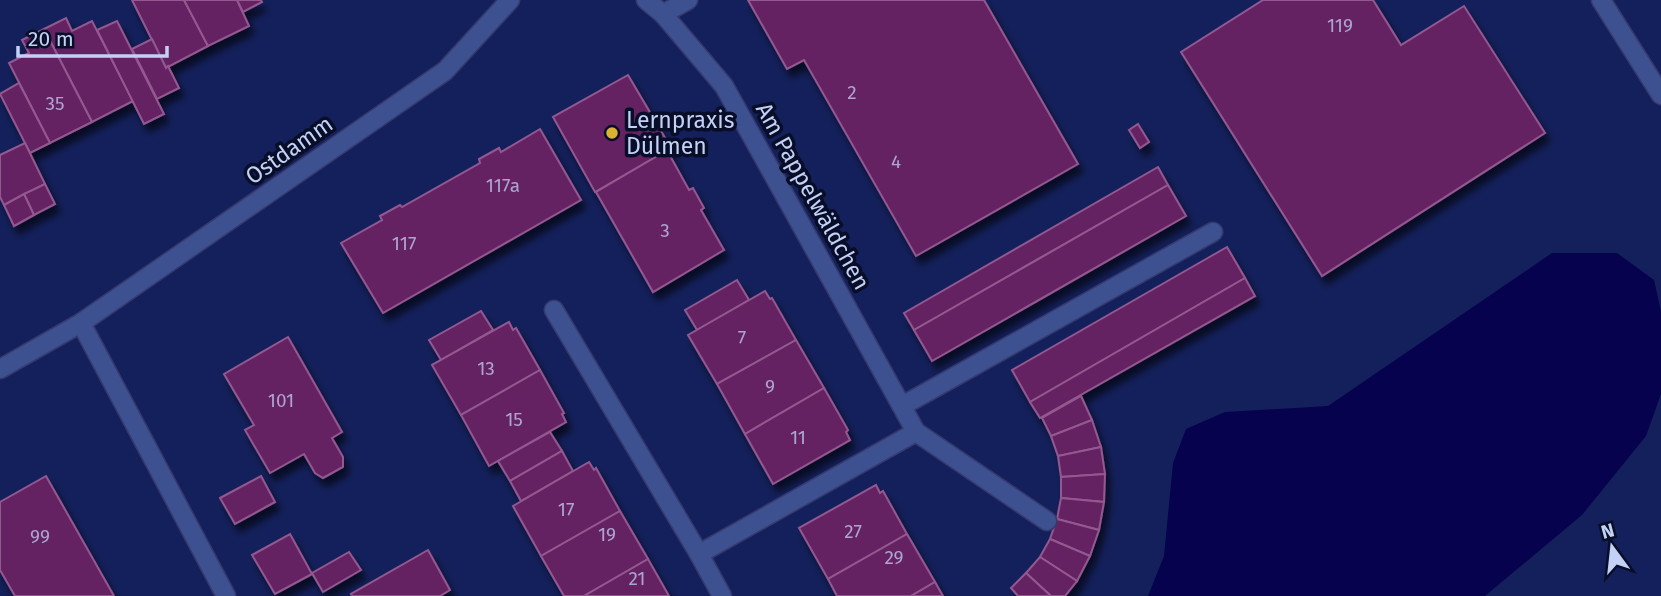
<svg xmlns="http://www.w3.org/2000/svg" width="1661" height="596" viewBox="0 0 1661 596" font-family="'Fira Sans',sans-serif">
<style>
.water{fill:#07024d}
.building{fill:#652262;stroke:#945990;stroke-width:2;filter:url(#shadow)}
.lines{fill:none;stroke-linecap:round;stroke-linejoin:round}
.service-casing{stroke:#36396e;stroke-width:21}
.minor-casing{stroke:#36396e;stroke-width:21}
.tertiary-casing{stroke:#36396e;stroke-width:21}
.service{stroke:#3d5090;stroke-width:18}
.minor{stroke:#3d5090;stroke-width:18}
.tertiary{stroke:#3d5090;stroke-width:18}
.poi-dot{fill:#dcb233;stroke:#080e28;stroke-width:2.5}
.labels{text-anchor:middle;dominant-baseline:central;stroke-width:7;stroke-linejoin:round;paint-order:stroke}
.number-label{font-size:19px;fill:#aca5d1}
.poi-label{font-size:23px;fill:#c4d1f6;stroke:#080e28;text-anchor:start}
.street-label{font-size:23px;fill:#c4d1f6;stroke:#080e28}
</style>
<defs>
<filter id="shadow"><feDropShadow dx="4.5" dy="8" stdDeviation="3.5" flood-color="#0009"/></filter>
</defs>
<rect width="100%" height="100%" fill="#14205b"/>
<polygon class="water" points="1552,253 1617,253 1654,280 1661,311 1661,394 1646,436 1582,515 1485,596 1148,596 1164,556 1173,463 1186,429 1225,412 1328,406"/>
<g class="building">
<polygon points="132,0 184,0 208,46 166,68"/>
<polygon points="184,0 237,0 249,26 208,46"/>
<polygon points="237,0 261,0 262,2 243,12"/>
<polygon points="748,0 984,0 1078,164 916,256 804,60 787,69"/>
<polygon points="1263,0 1373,0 1401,45 1464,6 1545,133 1322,276 1181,52"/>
<polygon points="66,18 72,31 92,21 133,101 92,122 44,29"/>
<polygon points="117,21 164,114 144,124 97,30"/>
<polygon points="44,29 92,122 50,143 9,63 29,53 22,40"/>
<polygon points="152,39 166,68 168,66 179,88 157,99 132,49"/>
<polygon points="628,75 671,148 595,192 553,117"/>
<polygon points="19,83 50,143 30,153 0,94"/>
<polygon points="1138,124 1149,142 1140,148 1129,130"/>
<polygon points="540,129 581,200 383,313 341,243 382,220 380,216 400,205 402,207 480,163 479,159 499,148 501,152"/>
<polygon points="25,143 45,184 4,205 0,197 0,155"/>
<polygon points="671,148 668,152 689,190 693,188 704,208 701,210 724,250 653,292 596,192"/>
<polygon points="1158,167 1168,185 914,330 904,313"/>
<polygon points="45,184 55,204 34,215 24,194"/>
<polygon points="1168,185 1186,216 932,361 914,330"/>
<polygon points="24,194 34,215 14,226 4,205"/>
<polygon points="1227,247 1245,278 1030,402 1012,370"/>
<polygon points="1245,278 1255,296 1040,418 1030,402"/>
<polygon points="737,280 749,300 697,330 685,310"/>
<polygon points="765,291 770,299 772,298 796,340 717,384 688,335"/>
<polygon points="481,311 493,330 441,360 429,340"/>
<polygon points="509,322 513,330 516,328 540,370 461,415 432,365"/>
<polygon points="288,337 342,432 332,438 343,457 343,467 323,478 315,473 304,454 270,473 245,430 254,425 224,374"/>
<polygon points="796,340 824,388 745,434 717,384"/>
<polygon points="540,370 564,413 562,414 566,422 489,466 461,415"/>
<polygon points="824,388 848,430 846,432 850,440 773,484 745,434"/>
<polygon points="1081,396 1092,420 1051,436 1042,418"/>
<polygon points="1092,420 1101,447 1058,456 1051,436"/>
<polygon points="550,432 562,451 510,481 498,461"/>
<polygon points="1101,447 1105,474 1061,477 1058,456"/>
<polygon points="562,451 573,471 521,501 510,481"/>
<polygon points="589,462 594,470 596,468 620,511 541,556 513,506"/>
<polygon points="1105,474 1104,502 1061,498 1061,477"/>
<polygon points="46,476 114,596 15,596 0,570 0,502"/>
<polygon points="261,476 275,502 235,524 220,498"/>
<polygon points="876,485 880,493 883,491 907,534 828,579 799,528"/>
<polygon points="1061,498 1104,502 1099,530 1057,519"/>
<polygon points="620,511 648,559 584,596 564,596 541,556"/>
<polygon points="1057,519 1099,530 1090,556 1050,539"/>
<polygon points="290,534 312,574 275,594 252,555"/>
<polygon points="907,534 935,582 911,596 837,596 828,579"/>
<polygon points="1050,539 1090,556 1077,581 1040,557"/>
<polygon points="428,550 450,590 440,596 352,596 351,594"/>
<polygon points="349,552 361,570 323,592 312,573"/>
<polygon points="1040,557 1077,581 1065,596 1051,596 1026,573"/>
<polygon points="648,559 669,596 584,596"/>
<polygon points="1026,573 1051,596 1018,596 1011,588"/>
<polygon points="935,582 943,596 911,596"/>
</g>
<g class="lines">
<defs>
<g id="service">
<polyline points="1601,0 1661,95"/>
<polyline points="663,14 688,0"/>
<polyline points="902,406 1213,232"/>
</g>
<g id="minor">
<polyline points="646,0 663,14 724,86 916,432 1047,521"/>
<polyline points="554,310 699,554"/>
<polyline points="81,323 226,596"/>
<polyline points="722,596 699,554 916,432"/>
</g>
<polyline id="tertiary" points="0,369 81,323 445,71 510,0"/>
</defs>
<use href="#service" class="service-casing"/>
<use href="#minor" class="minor-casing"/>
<use href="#tertiary" class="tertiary-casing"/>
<use href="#service" class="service"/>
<use href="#minor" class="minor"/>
<use href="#tertiary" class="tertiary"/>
</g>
<circle class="poi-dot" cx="612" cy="133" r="7"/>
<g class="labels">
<g class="number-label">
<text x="1340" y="25">119</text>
<text x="852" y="92">2</text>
<text x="55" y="103">35</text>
<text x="896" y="161">4</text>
<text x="503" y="185">117a</text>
<text x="665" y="230">3</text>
<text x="404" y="243">117</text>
<text x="742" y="337">7</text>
<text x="486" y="368">13</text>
<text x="770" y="386">9</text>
<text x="281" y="400">101</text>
<text x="514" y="419">15</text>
<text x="798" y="437">11</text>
<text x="566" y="509">17</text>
<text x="853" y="531">27</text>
<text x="607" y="534">19</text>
<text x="40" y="536">99</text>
<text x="894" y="557">29</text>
<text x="637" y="578">21</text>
</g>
<g class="poi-label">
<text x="626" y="120">Lernpraxis<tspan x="626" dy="26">Dülmen</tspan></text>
</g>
<g class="street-label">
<text transform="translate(289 150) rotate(-35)">Ostdamm</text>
<text transform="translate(813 196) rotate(61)">Am Pappelwäldchen</text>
</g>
</g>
<g transform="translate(1612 547) rotate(345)" stroke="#080e28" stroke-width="5" paint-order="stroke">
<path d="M0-5L12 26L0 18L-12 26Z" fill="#c4d1f6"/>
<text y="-10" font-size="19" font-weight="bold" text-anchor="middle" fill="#c4d1f6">N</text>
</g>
<path d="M18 46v10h149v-10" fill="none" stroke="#c4d1f6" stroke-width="3.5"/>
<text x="28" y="46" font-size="21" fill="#c4d1f6" stroke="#080e28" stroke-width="5" paint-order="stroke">20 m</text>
</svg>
